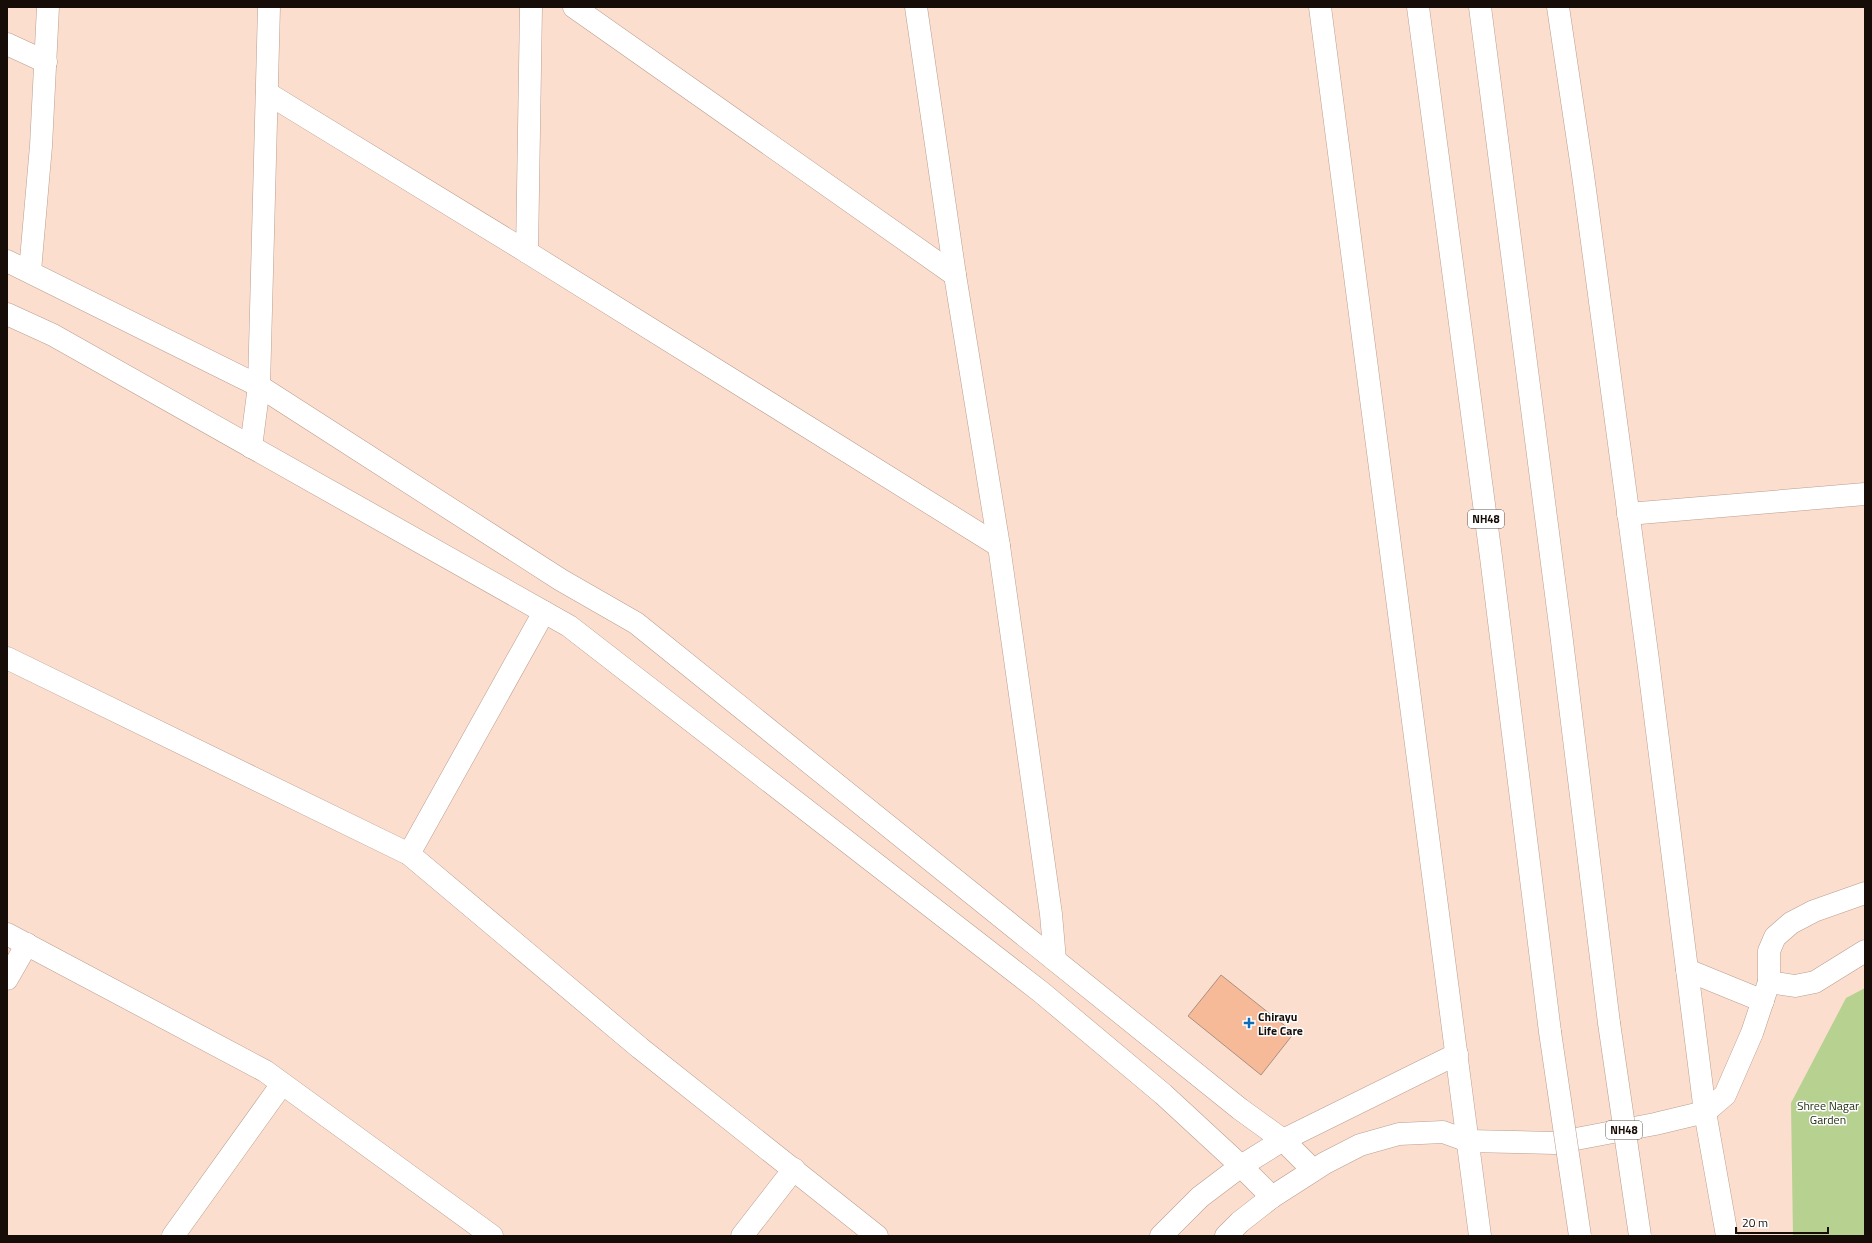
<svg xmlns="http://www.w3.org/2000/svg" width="1872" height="1243" viewBox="0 0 1872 1243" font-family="'Titillium Web',sans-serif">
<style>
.green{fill:#b6d190}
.building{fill:#f6ba99;stroke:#aa8f80}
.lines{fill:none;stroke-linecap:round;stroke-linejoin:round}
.minor-casing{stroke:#ba9e8f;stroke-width:23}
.tertiary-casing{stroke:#ba9e8f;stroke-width:23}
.secondary-casing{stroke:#ba9e8f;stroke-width:23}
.trunk-casing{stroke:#ba9e8f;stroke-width:23}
.minor{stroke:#fff;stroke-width:22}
.tertiary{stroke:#fff;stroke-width:22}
.secondary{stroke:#fff;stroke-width:22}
.trunk{stroke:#fff;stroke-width:22}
.trunk-bridge-casing{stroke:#ba9e8f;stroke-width:23;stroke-linecap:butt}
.trunk-bridge{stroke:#fff;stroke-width:22}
.poi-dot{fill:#0b6cb8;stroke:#fff;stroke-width:1.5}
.labels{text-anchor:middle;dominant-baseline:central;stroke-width:3;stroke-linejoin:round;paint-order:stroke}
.shield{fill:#fff;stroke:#5d5652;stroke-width:1}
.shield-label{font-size:11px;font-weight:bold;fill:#170d08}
.poi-label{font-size:12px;font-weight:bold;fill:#170d08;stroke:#fff;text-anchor:start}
.park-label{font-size:12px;fill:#232f10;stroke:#fff}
</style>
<rect width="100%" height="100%" fill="#fcdece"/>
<polygon class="green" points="1865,988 1865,1236 1793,1236 1791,1103 1846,998"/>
<polygon class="building" points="1221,975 1294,1033 1261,1075 1188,1016"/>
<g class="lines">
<defs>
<g id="minor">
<polyline points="574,7 955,275"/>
<polyline points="916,7 955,275 999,546 1051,914 1055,960"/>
<polyline points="7,44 46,62"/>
<polyline points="267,93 527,252 999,546"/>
<polyline points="527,252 531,7"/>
<polyline points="30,271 41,146 48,7"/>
<polyline points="251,447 259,386 269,7"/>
<polyline points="1628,514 1865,494"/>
<polyline points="7,658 409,854 640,1048 877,1236"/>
<polyline points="409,854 544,612"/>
<polyline points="7,934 265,1071 492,1236"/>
<polyline points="1687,970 1763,1001"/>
<polyline points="7,979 27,944"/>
<polyline points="173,1236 282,1084"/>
<polyline points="742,1236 794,1169"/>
</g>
<g id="tertiary">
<polyline points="1320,7 1480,1236"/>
<polyline points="1558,7 1583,175 1648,660 1705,1112 1727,1236"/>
<polyline points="7,261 259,386 561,580 636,623 1240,1109 1283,1140"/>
<polyline points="7,314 53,335 569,626 1041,992 1163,1094 1241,1166"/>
</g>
<g id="secondary">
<polyline points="1769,982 1795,986 1815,982 1865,951"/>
<polyline points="1283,1140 1313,1170"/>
<polyline points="1241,1166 1272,1197"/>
<polyline points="1161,1236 1200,1197 1241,1166 1283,1140 1457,1054"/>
<polyline points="1226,1236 1240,1222 1272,1197 1325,1163 1360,1145 1399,1134 1443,1132 1468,1141 1555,1143 1655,1124 1705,1112 1725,1095 1752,1033 1769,982 1769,951 1775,937 1791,923 1814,911 1865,893"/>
</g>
<g id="trunk">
<polyline points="1418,7 1491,557 1550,1032"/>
<polyline points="1480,7 1561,633 1609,1023"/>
</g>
</defs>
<use href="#minor" class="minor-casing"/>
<use href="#tertiary" class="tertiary-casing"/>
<use href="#secondary" class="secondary-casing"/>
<use href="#trunk" class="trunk-casing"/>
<use href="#minor" class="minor"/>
<use href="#tertiary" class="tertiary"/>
<use href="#secondary" class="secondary"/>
<use href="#trunk" class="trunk"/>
<defs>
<g id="trunk-bridge">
<polyline points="1609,1023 1640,1236"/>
<polyline points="1550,1032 1580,1236"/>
</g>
</defs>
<use href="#trunk-bridge" class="trunk-bridge-casing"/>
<use href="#trunk-bridge" class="trunk-bridge"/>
</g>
<path class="poi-dot" d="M1247 1017h4v4h4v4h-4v4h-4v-4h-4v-4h4z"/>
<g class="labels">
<g class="shield">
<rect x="1468" y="510" width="36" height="18" rx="3"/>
<rect x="1606" y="1121" width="36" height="18" rx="3"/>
</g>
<g class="shield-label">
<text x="1486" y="519">NH48</text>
<text x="1624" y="1130">NH48</text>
</g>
<g class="poi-label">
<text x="1258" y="1016">Chirayu<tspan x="1258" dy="14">Life Care</tspan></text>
</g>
<g class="park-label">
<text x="1828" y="1105">Shree Nagar<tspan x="1828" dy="14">Garden</tspan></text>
</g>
</g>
<rect width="1872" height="1243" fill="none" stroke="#170d08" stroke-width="16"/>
<path d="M1736 1227v6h92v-6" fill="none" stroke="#170d08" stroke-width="2"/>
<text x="1742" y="1227" font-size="12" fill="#170d08" stroke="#ffffff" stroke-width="3" paint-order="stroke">20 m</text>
</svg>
